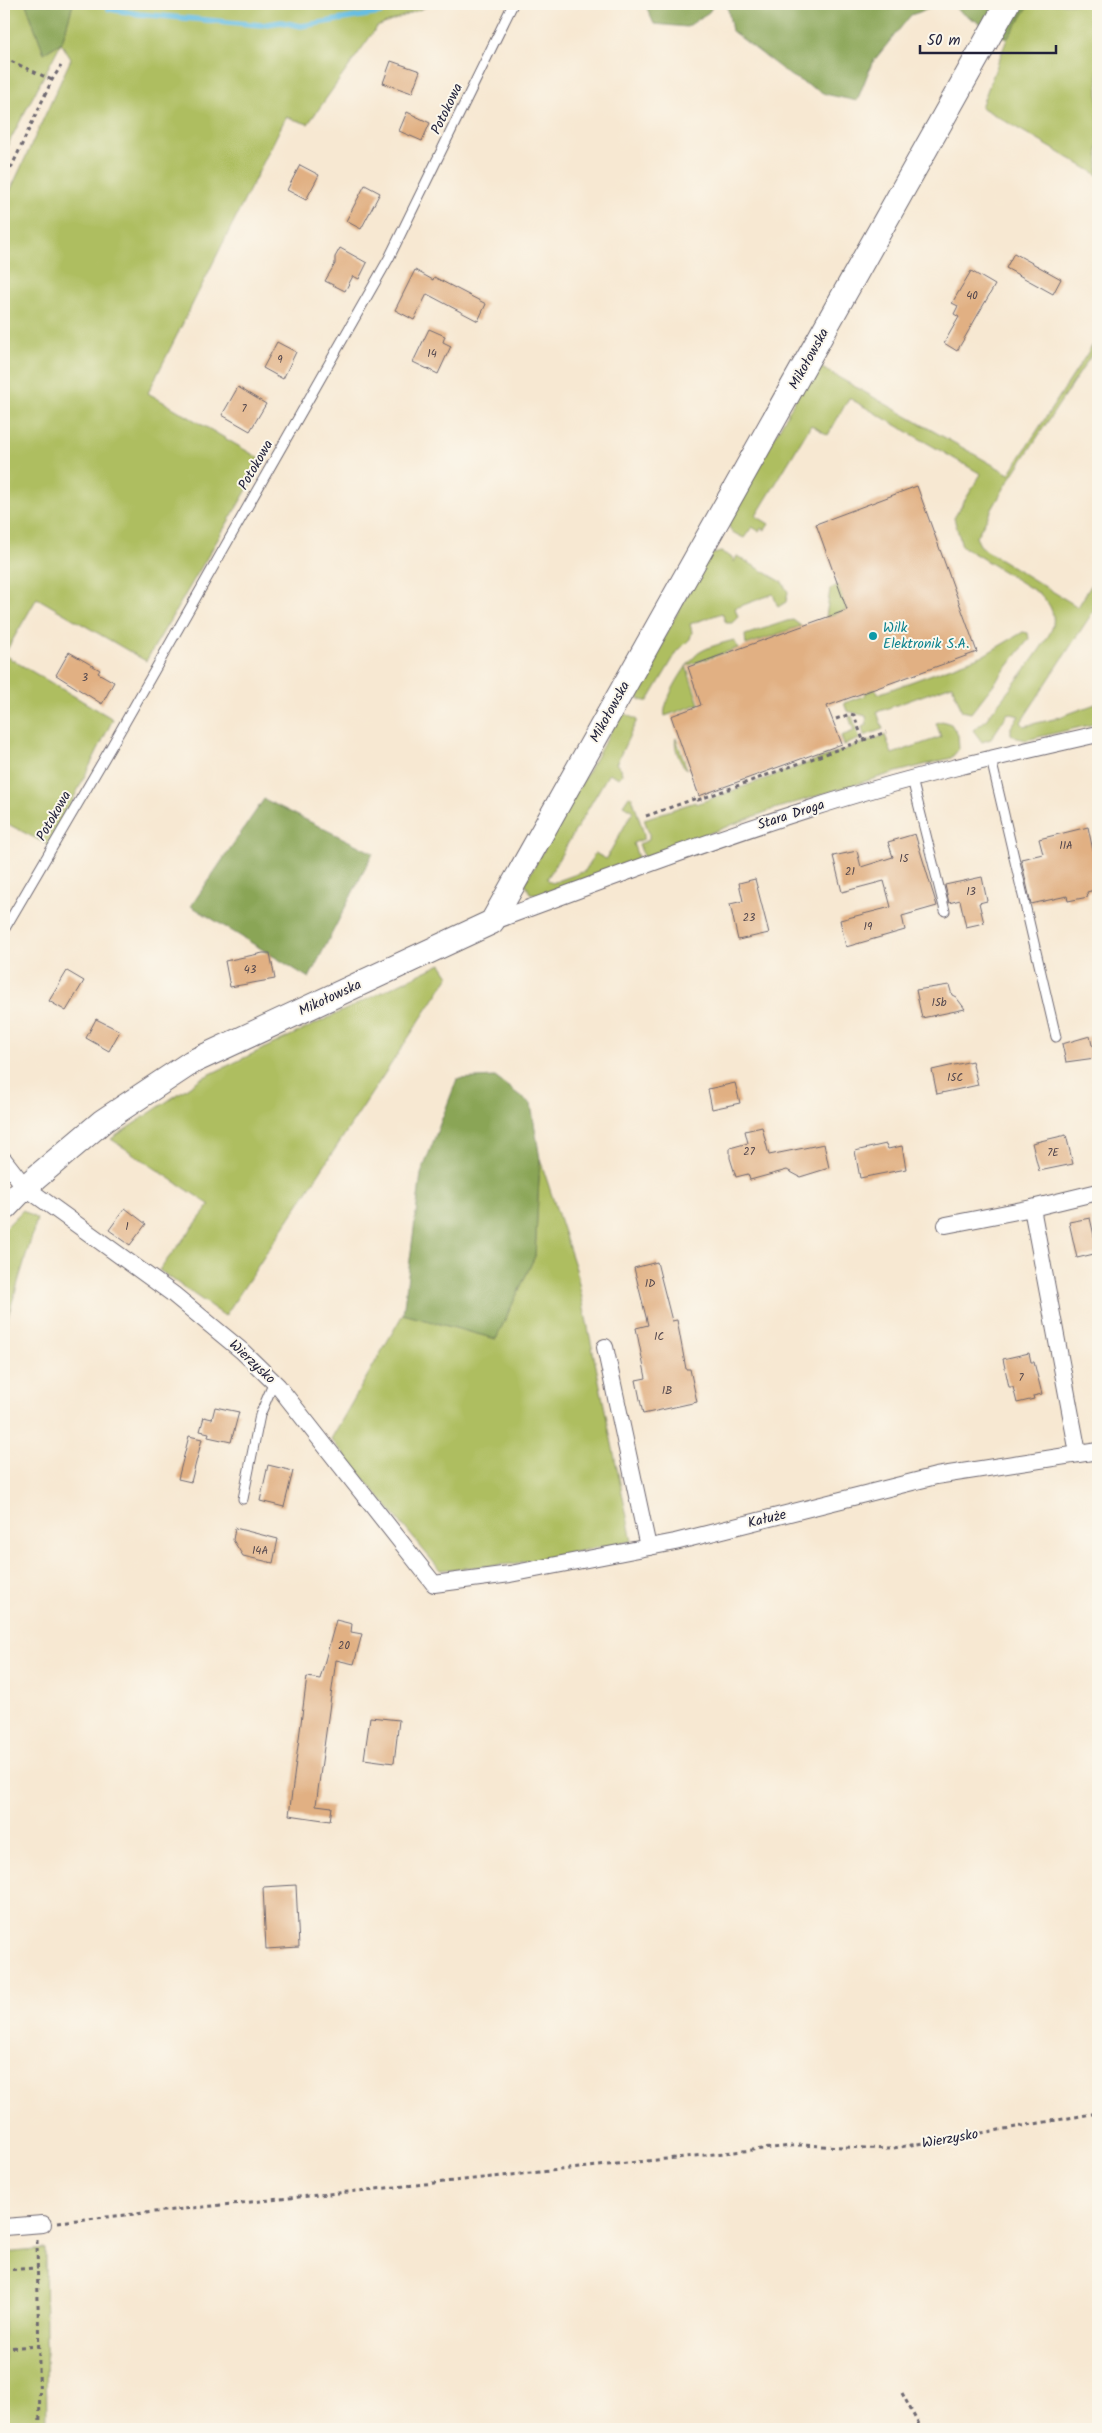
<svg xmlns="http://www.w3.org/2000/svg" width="1102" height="2433" viewBox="0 0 1102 2433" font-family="Kalam,sans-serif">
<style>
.green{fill:#aebe61;stroke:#68704e}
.forest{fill:#8aa557;stroke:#566449}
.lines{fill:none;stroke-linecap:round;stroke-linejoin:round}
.stream{stroke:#66bee3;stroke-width:5.5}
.building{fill:#e1b083}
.lane-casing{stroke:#6d6770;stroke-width:11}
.street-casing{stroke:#6d6770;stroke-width:18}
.secondary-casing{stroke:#6d6770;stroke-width:26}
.path{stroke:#6d6770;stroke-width:3;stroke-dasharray:4 4;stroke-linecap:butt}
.lane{stroke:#fff;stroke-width:9}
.street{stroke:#fff;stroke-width:16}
.secondary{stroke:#fff;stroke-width:24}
.culture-dot{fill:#0f9aa8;stroke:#fbf7ec;stroke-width:2}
.labels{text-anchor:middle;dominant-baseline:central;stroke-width:4;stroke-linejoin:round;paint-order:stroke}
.number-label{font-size:11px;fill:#52464d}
.street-label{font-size:14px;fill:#22223b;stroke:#fbf7ec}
.culture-label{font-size:14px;fill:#0d838f;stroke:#fbf7ec;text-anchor:start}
</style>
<rect width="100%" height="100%" fill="#fbf7ec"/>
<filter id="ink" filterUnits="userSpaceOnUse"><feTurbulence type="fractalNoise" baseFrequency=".02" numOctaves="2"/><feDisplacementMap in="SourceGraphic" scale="10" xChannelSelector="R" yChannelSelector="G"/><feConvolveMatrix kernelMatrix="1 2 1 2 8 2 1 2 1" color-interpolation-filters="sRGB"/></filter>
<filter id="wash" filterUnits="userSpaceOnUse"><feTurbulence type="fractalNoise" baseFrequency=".0096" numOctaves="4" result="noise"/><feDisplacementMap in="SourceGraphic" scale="20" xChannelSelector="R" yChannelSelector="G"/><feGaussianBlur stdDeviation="1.12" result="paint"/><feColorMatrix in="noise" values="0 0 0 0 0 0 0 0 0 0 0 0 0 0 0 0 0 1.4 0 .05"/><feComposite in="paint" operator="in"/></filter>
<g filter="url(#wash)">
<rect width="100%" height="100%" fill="#f7e8d2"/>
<g class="green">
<polygon points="4,4 26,4 44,53 62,42 73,4 433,4 377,27 308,124 286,117 148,393 264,461 146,661 37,598 4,655 113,719 50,846 4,822 4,204 71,59 61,43 4,152"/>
<polygon points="1030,4 1098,4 1098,175 981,107 1007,39"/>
<path d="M1098 337V345L1006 485 976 537 980 545 987 551 1078 607 1098 574V604L1021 722 1024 726 1054 719 1098 703V723L1026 740 1017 738 1011 734V727L1019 716 1008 713 991 739 982 742 973 730 985 721C998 703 1050 642 1053 625 1055 612 1049 603 1040 594L962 546 954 518 981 474 849 398 828 435 811 425 756 516 769 524 765 530 761 528 759 531 752 527 744 538 732 532 727 523 815 364 1009 474Z"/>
<path d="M721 552 733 558 734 562 737 556 782 582 788 592 786 602 778 607 773 594 735 608 738 617 732 623H726L722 613 690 624 692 632 690 639 677 652 648 701C642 702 636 697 634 692L709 555Z"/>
<polygon points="838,585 847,610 826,617 830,589"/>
<polygon points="793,620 801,626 746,645 745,635 787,621"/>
<polygon points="1023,632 1028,633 1029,639 971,713 962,711 952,685 877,712 883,729 864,736 862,727 867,725 866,716 847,711 844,703 866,695 865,693 876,689 878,694 984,655"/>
<path d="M734 640 738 648 686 666 699 704 665 716C661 703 688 659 700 652 710 646 723 643 734 640Z"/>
<polygon points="626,714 637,720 616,764 621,768 622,775 619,778 609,773 547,879 552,883 585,871 595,853 606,859 633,811 623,805 629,796 632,797 644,834 644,839 633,843 639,860 544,895 530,893 525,883 620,715"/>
<polygon points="852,716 860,739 844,745 841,736 854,731 849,717"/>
<polygon points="942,721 951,724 958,735 959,749 951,758 893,773 771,810 644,858 639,844 649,840 649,833 644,819 695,802 696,804 885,735 892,754 941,737 936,723"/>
<path d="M676 738 687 769C680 765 673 745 676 738Z"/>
<polygon points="441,964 449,976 225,1316 159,1270 210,1205 111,1139 202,1078"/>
<polygon points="540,1159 576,1269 632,1541 512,1564 440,1570 331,1439 403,1314 496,1339 535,1256"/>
<polygon points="23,1210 37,1219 4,1330 4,1229"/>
<polygon points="45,2249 47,2429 4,2429 4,2253"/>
</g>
<g class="forest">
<polygon points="26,4 73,4 62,42 44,53"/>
<polygon points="645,4 714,4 709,12 687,27 654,24"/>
<polygon points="724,4 943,4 911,15 872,63 857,101 825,94 791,76 732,31 727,4"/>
<polygon points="950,4 1030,4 1007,39 962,13"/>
<polygon points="264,799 373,853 309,978 191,906"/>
<polygon points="495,1077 531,1104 540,1159 535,1256 496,1339 403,1314 421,1174 457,1079"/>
</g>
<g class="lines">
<polyline class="stream" points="109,9 139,14 261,25 281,22 301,26 380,13 394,4"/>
</g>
<g id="blocks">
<g class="building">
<polygon points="391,61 420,71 412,93 383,83"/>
<polygon points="407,112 430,123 422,141 399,131"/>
<polygon points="300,165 319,175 306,200 287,190"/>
<polygon points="365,185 380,193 361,229 346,221"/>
<polygon points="340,248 367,263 359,279 353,276 345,291 325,281 335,264 335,257"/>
<polygon points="1014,253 1061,279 1053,294 1006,268"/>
<polygon points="415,270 433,280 434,277 486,304 478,321 427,294 414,320 395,310"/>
<polygon points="971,271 995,285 957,351 944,343 959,317 954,314 958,306 952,303"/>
<polygon points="429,329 445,336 443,342 451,346 438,374 413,362"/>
<polygon points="277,342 296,352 283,379 263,368"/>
<polygon points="238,387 266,404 250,431 222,415"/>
<polygon points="917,486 977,652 827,706 842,744 699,796 671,716 701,705 688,667 847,610 816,524"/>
<polygon points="69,652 100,670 98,673 114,682 102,704 56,675"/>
<polygon points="1088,827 1098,874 1098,889 1087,892 1088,897 1068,901 1067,896 1031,904 1021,859 1043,854 1039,839"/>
<polygon points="915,834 937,906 902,916 905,930 846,947 840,920 891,907 884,881 842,892 833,856 857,851 861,867 893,857 888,842"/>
<polygon points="982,877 987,901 979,903 984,923 966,927 960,900 949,903 945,885"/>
<polygon points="755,879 769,933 738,940 730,904 743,901 739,883"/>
<polygon points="263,953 270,953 275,979 230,987 225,961"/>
<polygon points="67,971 84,981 66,1011 49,1001"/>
<polygon points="949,985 952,995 956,997 965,1009 922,1018 916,990"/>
<polygon points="96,1019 120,1031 109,1051 86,1038"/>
<polygon points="1090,1036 1092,1045 1098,1048 1095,1058 1066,1062 1062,1044"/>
<polygon points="972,1061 978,1085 937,1094 932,1070"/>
<polygon points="735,1083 740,1103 712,1109 708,1089"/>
<polygon points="762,1127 769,1155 824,1144 829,1168 800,1177 787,1170 750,1180 748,1174 736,1177 730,1158 730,1148 748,1143 745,1131"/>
<polygon points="1066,1135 1073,1164 1039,1171 1032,1143"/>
<polygon points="886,1144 888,1149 902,1146 906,1169 860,1178 855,1151"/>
<polygon points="125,1208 146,1224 130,1245 109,1230"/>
<polygon points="1090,1218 1098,1253 1077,1258 1069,1222"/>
<polygon points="657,1262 672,1321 677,1320 686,1369 690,1369 697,1402 643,1414 636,1380 646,1378 636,1328 648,1325 634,1268"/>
<polygon points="1029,1353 1031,1362 1034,1362 1042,1394 1033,1396 1034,1399 1017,1403 1013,1387 1009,1387 1003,1359"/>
<polygon points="215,1407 239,1412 231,1442 208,1437 209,1433 200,1431 204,1417 212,1419"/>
<polygon points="189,1436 202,1439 191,1482 178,1479"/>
<polygon points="268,1465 293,1471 284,1507 260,1501"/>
<polygon points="235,1528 278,1539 273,1563 243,1556 233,1540"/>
<polygon points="336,1620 352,1624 351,1632 362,1634 354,1664 336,1660 316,1805 332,1807 330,1821 289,1815 307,1677 320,1679"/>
<polygon points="370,1717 399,1720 394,1763 364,1759"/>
<polygon points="296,1885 299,1947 266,1949 263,1887"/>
</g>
</g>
</g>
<g filter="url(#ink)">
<use href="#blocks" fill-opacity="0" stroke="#6d6770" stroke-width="1"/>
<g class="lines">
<defs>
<g id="lane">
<polyline points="991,759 1056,1037"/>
<polyline points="912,779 945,911"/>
<polyline points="4,930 111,747 389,258 513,4"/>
<polyline points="243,1499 260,1415 271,1389 278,1386"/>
</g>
<g id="street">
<path d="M492 922C597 883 702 843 809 809 904 778 1001 756 1098 734"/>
<polyline points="4,1160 25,1187 173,1294 242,1351 278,1386 434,1584 510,1574 675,1542 936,1476 1098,1451"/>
<polyline points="1032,1208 1098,1192"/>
<polyline points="946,1225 1032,1208 1078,1453"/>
<polyline points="605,1347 648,1547"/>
<polyline points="4,2227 43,2224"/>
</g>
<polyline id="secondary" points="4,1209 25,1187 103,1121 192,1062 492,922 1007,4"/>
</defs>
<use href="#lane" class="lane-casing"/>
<use href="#street" class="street-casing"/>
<use href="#secondary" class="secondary-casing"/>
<g class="path">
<polyline points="4,58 52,80"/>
<polyline points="4,183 52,80 61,66"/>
<polyline points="836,719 850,714 854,715 863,740"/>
<polyline points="646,816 697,798 698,800 886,732"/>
<polyline points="58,2222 801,2145 888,2149 1098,2113"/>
<polyline points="37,2240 40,2429"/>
<polyline points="4,2270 38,2268"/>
<polyline points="4,2348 39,2346"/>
<polyline points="902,2393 921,2429"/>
</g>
<use href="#lane" class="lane"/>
<use href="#street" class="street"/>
<use href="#secondary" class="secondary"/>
</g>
</g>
<circle class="culture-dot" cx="873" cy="636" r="5"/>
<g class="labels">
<g class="number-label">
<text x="972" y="296">40</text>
<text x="432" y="354">14</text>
<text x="280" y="360">9</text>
<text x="244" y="409">7</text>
<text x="85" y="678">3</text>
<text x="1066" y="846">11A</text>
<text x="904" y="859">15</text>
<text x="850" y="872">21</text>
<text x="971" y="892">13</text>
<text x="749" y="918">23</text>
<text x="868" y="927">19</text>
<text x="250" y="970">43</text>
<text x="939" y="1003">15b</text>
<text x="955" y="1078">15C</text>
<text x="749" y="1152">27</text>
<text x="1053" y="1153">7E</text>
<text x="127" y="1227">1</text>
<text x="650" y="1284">1D</text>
<text x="659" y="1337">1C</text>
<text x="1021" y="1378">7</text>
<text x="667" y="1391">1B</text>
<text x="260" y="1551">14A</text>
<text x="344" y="1646">20</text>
</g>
<g class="street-label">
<text transform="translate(447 109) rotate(-64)">Potokowa</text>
<text transform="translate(809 359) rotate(-61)">Mikołowska</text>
<text transform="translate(256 465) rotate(-60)">Potokowa</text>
<text transform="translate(610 712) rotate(-61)">Mikołowska</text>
<text transform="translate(791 815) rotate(-18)">Stara Droga</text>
<text transform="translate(54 816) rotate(-60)">Potokowa</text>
<text transform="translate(330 998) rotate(-25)">Mikołowska</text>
<text transform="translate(252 1362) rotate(43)">Wierzysko</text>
<text transform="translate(767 1519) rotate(-14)">Kałuże</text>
<text transform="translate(950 2139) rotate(-10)">Wierzysko</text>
</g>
<g class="culture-label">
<text x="883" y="628">Wilk<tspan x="883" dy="16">Elektronik S.A.</tspan></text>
</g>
</g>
<rect width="1102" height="2433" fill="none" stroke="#fbf7ec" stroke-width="20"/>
<path d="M920 45v8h136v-8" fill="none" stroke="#22223b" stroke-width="2.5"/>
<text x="927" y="45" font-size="15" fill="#22223b" stroke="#fbf7ec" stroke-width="4" paint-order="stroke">50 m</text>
</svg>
